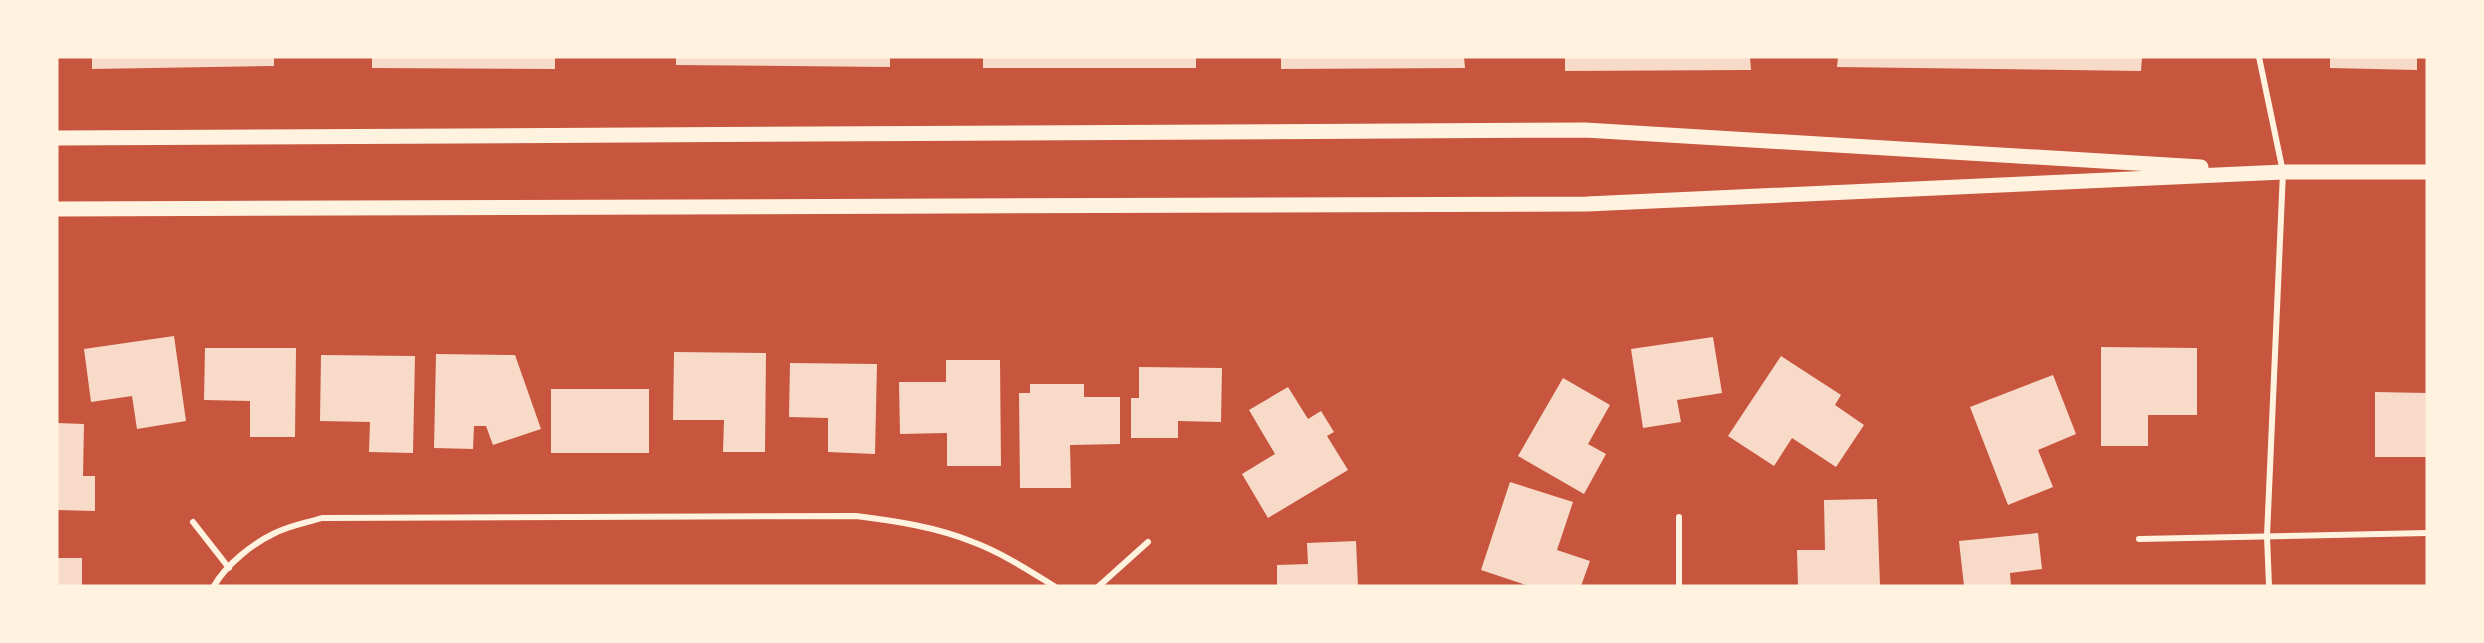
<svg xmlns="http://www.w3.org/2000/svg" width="2484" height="643" viewBox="0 0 2484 643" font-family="Overpass,sans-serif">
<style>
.building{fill:#f7dbc8}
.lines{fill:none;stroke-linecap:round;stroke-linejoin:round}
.minor{stroke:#fff3e0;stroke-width:6}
.primary{stroke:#fff3e0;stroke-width:15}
</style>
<rect width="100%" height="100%" fill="#c8553d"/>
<g class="building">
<polygon points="92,57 274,57 274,66 92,69"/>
<polygon points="372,57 555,57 555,69 372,68"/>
<polygon points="676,57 890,57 890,67 676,65"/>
<rect x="983" y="57" width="213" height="11"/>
<polygon points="1281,57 1464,57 1465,68 1281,69"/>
<polygon points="1565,57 1750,57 1751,70 1565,71"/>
<polygon points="1838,57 2142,57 2141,71 1837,67"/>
<polygon points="2330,57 2417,57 2417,70 2330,68"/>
<polygon points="174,336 186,421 137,429 132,396 91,402 84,349"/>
<polygon points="1713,337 1722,393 1677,400 1681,422 1643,428 1631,349"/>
<polygon points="2101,347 2197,348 2197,415 2148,415 2148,446 2101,446"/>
<polygon points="205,348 296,348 295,437 250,437 250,401 204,400"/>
<polygon points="674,352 766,353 765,452 723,452 724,420 673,420"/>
<polygon points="436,354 515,355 541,429 493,445 486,426 474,426 473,449 434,448"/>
<polygon points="321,355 415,356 413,453 369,452 370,422 320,421"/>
<polygon points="1781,356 1841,395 1835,405 1864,425 1836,467 1792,438 1774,466 1728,436"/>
<polygon points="946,360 1000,360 1001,466 947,466 947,433 900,434 899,382 946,382"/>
<polygon points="790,363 877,364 875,454 828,452 828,418 789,417"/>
<polygon points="1139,367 1222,368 1221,422 1178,421 1178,438 1131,438 1131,398 1139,398"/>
<polygon points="2053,375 2076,434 2038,450 2053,487 2008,505 1970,407"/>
<polygon points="1563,378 1610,405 1588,444 1606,454 1584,494 1518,456"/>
<polygon points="1030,384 1084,384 1084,397 1120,397 1120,444 1070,445 1071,488 1020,488 1019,393 1030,393"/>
<polygon points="1288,387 1308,419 1321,411 1334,432 1327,436 1348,470 1268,518 1242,474 1275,454 1249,410"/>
<rect x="551" y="389" width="98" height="64"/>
<polygon points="2375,392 2427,393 2427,457 2375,457"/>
<polygon points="57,423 84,424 83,476 95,476 95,511 57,510"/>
<polygon points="1510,482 1573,502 1557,550 1590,561 1581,586 1529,586 1481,570"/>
<polygon points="1877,499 1880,586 1798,586 1797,550 1825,550 1824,500"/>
<polygon points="2038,533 2042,569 2010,573 2011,586 1964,586 1959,541"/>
<polygon points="1356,541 1358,586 1277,586 1277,565 1308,564 1307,543"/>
<rect x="57" y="558" width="25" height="28"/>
</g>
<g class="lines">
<g class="minor">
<polyline points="2259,57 2283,172 2267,536 2269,586"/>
<polyline points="1679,517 1679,586"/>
<polyline points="193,522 229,568"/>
<polyline points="2139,539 2427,533"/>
<path d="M214 586C226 565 252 544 273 534 288 526 306 523 322 518L856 516C896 521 936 527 973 542 1002 553 1028 570 1054 586"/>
<polyline points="1099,586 1148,542"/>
</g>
<g class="primary">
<polyline points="57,138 1585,130 2201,167"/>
<polyline points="57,209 1587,204 2283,172 2427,172"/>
</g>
</g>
<rect width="2484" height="643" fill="none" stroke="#fff3e0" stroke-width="117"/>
</svg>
